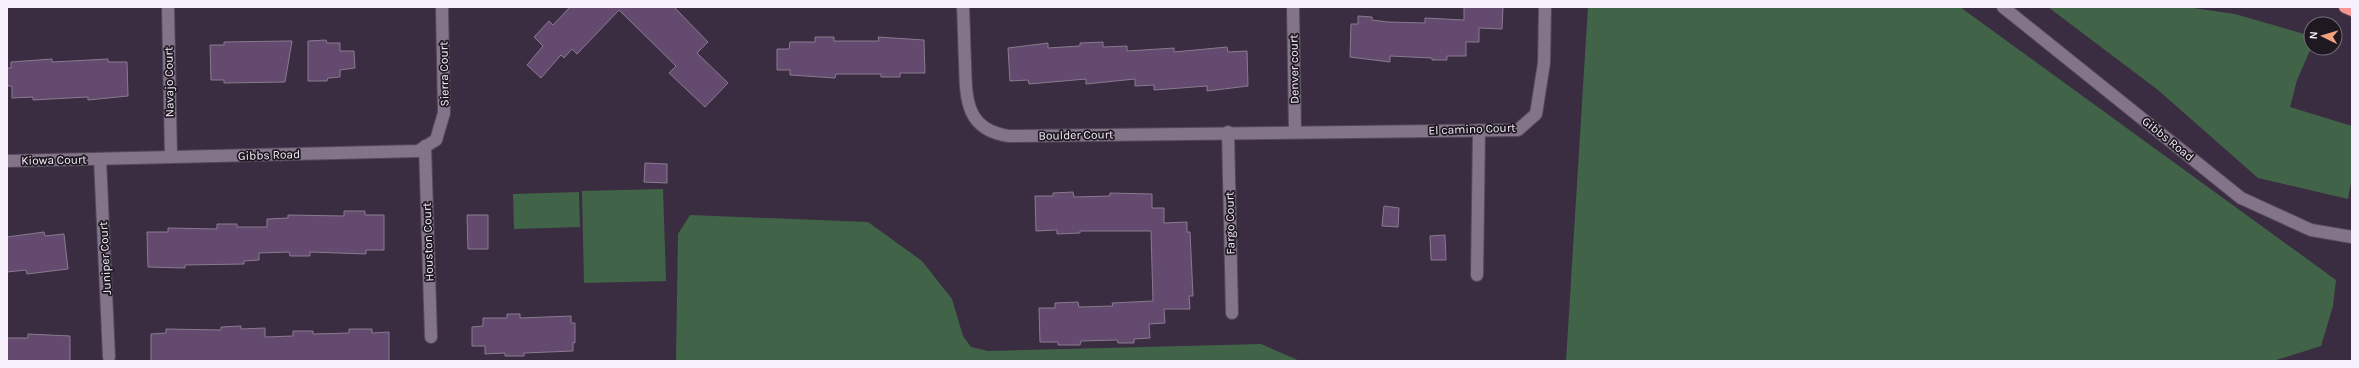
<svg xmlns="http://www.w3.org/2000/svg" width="2359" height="368" viewBox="0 0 2359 368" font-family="Karla,sans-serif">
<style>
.green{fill:#416448}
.building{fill:#644a6f;stroke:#897a90}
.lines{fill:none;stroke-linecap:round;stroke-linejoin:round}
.minor-casing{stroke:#54495a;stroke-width:14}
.highway-casing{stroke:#54495a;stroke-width:14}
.minor{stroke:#83748a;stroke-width:12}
.highway{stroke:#f69593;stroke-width:12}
.labels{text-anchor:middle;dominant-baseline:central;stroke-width:3.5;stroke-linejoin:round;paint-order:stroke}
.street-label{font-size:12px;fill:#f7effb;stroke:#1e1821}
</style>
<rect width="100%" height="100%" fill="#3a2d41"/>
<g class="green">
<polygon points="1588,7 1960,7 2336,280 2333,306 2321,346 2273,361 1566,361"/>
<polygon points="2048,7 2186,7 2235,14 2311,36 2311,48 2297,80 2290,107 2352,126 2352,177 2348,199 2258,178 2158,90"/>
<polygon points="663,189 666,281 584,283 582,191"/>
<polygon points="579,192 580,227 514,229 513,194"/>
<polygon points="690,215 868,222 922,261 952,299 963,336 971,347 988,351 1261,344 1300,361 676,361 678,234"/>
</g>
<g class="building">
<polygon points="570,7 674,7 708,42 697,53 728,83 705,107 669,73 676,66 619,10 577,54 572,49 564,58 561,55 541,78 527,65 543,46 534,37 549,21 553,25"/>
<polygon points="1464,7 1503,7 1502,29 1479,28 1479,42 1466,42 1466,56 1447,56 1447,60 1432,60 1432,58 1390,56 1390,62 1350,57 1351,24 1358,24 1358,16 1372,17 1372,20 1388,22 1425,23 1425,18 1464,20"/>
<polygon points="815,37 834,37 834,41 879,41 878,37 924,40 925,73 900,73 900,77 881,77 881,74 836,74 835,78 790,75 790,70 777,70 777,49 789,49 790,42 815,42"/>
<polygon points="326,40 327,43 340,43 340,51 354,51 355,68 340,70 340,77 328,78 327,81 308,81 308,41"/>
<polygon points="286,41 292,41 285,82 224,83 224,80 211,80 210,45 224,45 224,42"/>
<polygon points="1103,42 1103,47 1127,46 1127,51 1174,48 1174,52 1227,47 1228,52 1247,51 1248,86 1207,91 1207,86 1154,90 1154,85 1135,86 1135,79 1086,84 1086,79 1029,84 1028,80 1010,81 1008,48 1048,43 1048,48 1080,46 1080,43"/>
<polygon points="52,59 52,62 108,59 108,62 127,62 128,96 88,100 88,97 33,100 33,97 12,98 12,86 7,86 7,68 11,68 11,62"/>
<polygon points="645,163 667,164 667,183 644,182"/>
<polygon points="1073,192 1074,197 1110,196 1110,193 1152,194 1152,208 1164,208 1164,223 1187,222 1187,232 1190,232 1193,296 1189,296 1190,309 1164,309 1165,323 1149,324 1150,338 1134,339 1134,343 1118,343 1117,340 1081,341 1080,345 1058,345 1058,342 1040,342 1039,308 1055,308 1055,303 1078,302 1079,307 1113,306 1112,303 1153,301 1151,231 1080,231 1080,233 1057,234 1057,230 1036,231 1035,196 1053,196 1053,193"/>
<polygon points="1384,206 1399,208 1398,227 1382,226"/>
<polygon points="344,211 365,211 365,215 384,215 384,250 366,250 366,254 310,252 310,256 290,256 289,252 259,253 259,260 244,261 244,264 185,265 185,268 148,267 147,232 168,232 168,228 217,229 217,224 237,224 237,227 267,227 267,219 288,218 288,215 344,216"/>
<polygon points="467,215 488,215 488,249 468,249"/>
<polygon points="44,232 45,236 64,234 68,269 27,274 26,270 7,272 7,237"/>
<polygon points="1445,235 1446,260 1431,260 1430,236"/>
<polygon points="507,314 520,314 520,318 571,316 571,323 575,323 575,343 573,342 573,351 524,353 524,356 505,356 505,353 485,354 485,346 472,346 472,327 483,326 483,318 507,318"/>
<polygon points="241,326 241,329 265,328 265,337 293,336 293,331 313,331 313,334 349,333 349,329 372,329 372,333 389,332 389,361 151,361 151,334 166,333 166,329 221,330 221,327"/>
<polygon points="28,334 70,336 70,361 7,361 7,338 28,338"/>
</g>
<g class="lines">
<defs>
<g id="minor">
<polyline points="168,7 171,157"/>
<path d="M963 7C964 25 964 44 965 62 966 98 965 130 1009 136L1518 130 1536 114 1544 63 1545 7"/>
<polyline points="1293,7 1295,131"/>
<polyline points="2003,7 2241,198 2311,230 2352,237"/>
<polyline points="1228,132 1232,313"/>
<polyline points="425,146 431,337"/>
<polyline points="100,159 109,357"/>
<polyline points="7,161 418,151 436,140 444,113 442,7"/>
<polyline points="1477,275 1479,130"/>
</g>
<polyline id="highway" points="2345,7 2352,10"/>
</defs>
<use href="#minor" class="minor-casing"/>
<use href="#highway" class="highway-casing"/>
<use href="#minor" class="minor"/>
<use href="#highway" class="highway"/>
</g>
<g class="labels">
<g class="street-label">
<text transform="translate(1294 69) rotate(-91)">Denver court</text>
<text transform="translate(444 74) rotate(-91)">Sierra Court</text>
<text transform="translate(169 82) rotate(-91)">Navajo Court</text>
<text transform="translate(1472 129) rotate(-2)">El camino Court</text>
<text transform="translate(1076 135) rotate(-1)">Boulder Court</text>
<text transform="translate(2168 139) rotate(39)">Gibbs Road</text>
<text transform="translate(269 155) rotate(-2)">Gibbs Road</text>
<text transform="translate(54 160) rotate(-1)">Kiowa Court</text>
<text transform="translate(1230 223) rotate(-91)">Fargo Court</text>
<text transform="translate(428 242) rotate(-92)">Houston Court</text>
<text transform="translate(105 258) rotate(-93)">Juniper Court</text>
</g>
</g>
<rect width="2359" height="368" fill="none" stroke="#f7effb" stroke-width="16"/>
<g transform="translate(2323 36) rotate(275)"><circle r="19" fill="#1e1821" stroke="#756e78"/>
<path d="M0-3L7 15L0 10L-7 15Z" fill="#f2a17e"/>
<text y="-6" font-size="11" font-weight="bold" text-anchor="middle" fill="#f7effb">N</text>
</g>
</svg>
